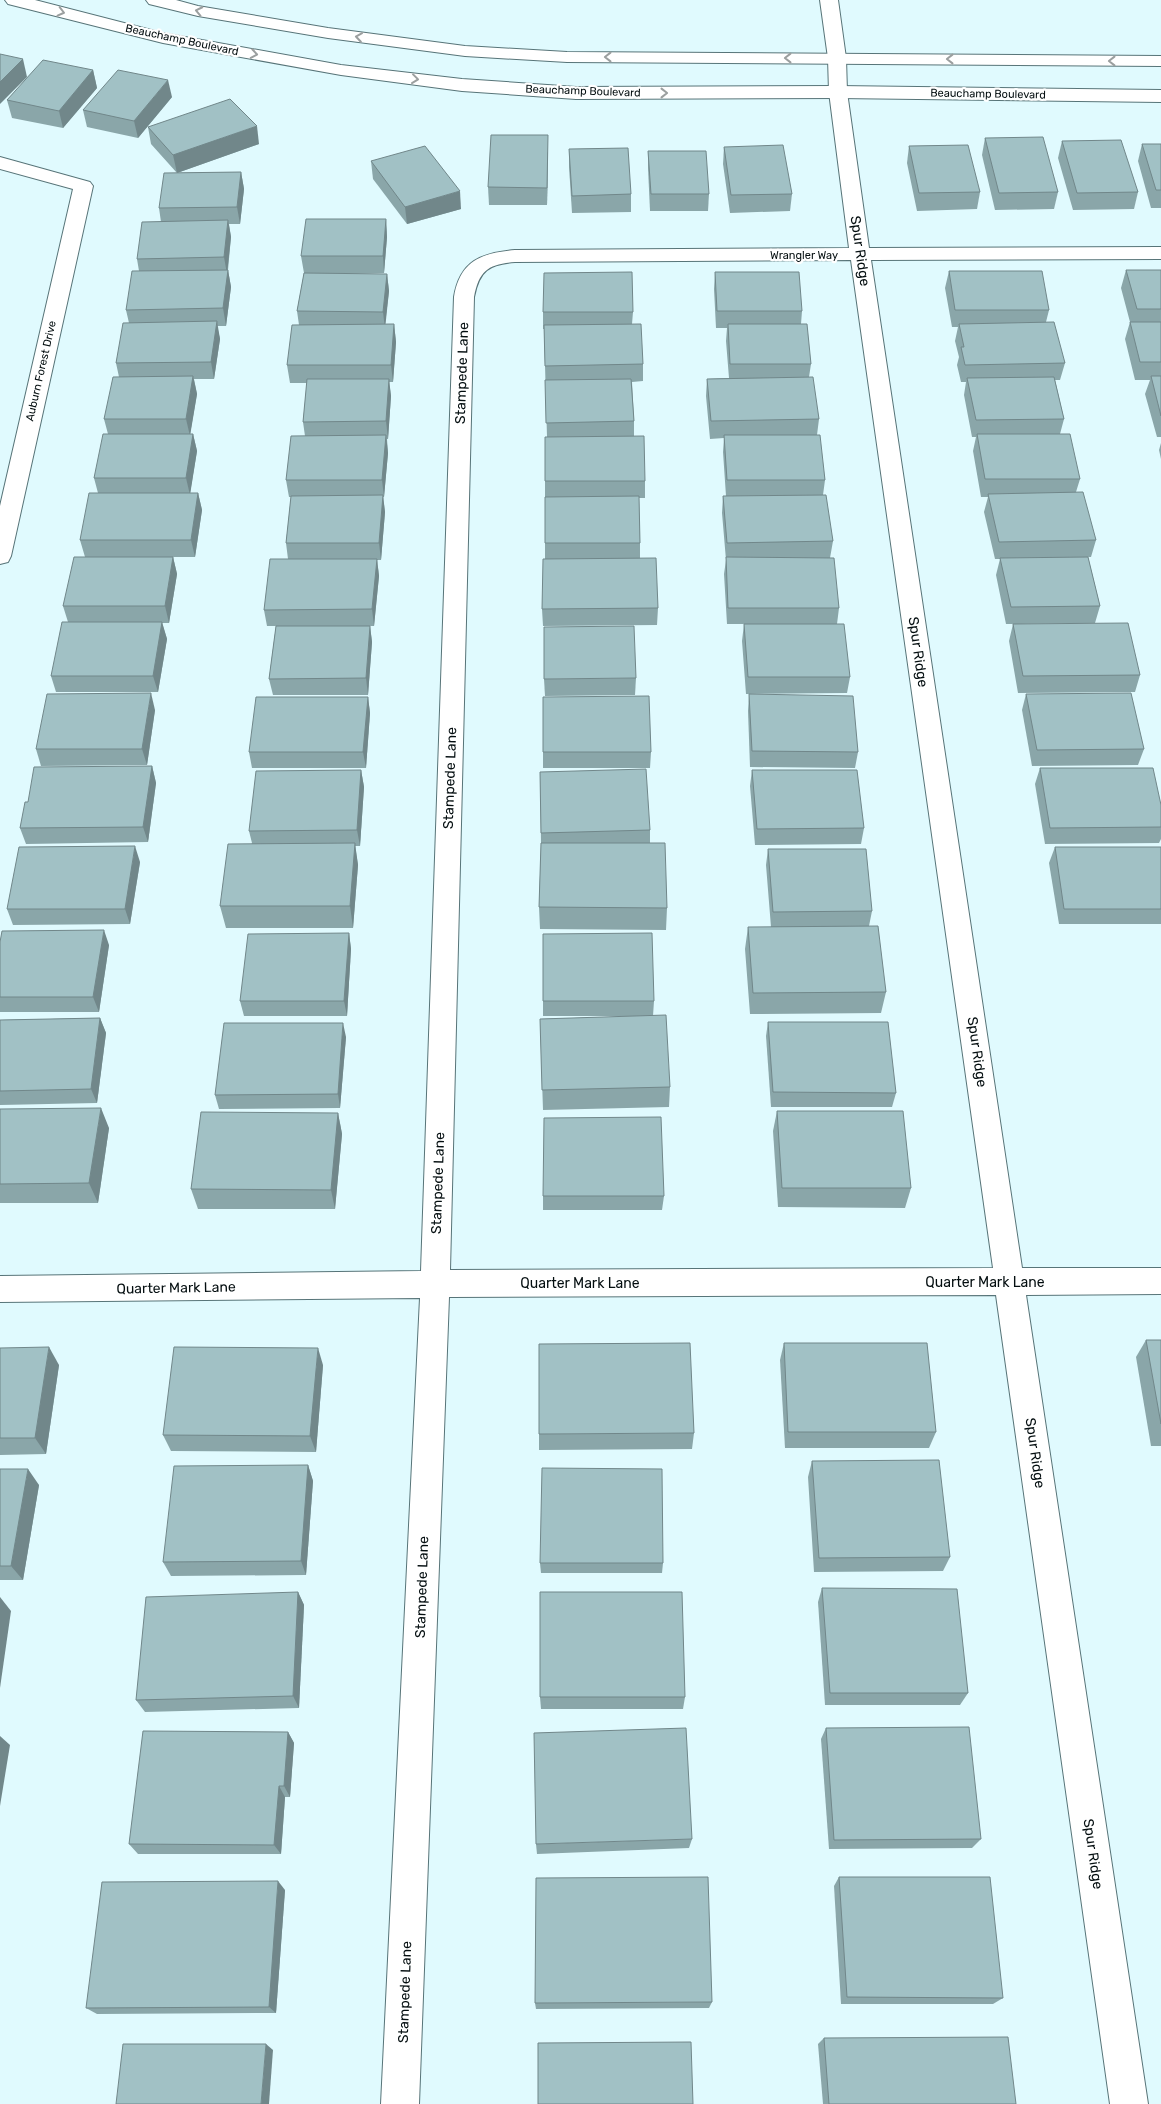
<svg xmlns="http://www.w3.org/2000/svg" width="1161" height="2104" viewBox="0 0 1161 2104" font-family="Rubik,sans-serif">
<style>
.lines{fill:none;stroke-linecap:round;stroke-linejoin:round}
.minor-casing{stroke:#577478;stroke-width:2}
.tertiary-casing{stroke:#577478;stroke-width:2}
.minor{fill:#fff;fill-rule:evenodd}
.tertiary{fill:#fff;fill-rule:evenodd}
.wall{fill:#8aa6a9}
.shaded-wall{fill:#71878a}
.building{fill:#a1c1c5;stroke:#71878a}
.oneway{stroke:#9b9f9f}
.labels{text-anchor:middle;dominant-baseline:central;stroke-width:4.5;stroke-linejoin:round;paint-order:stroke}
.far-street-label{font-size:11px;fill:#040e10;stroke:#fff}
.street-label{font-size:14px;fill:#040e10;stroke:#fff}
</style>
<rect width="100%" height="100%" fill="#e0fafe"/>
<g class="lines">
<defs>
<g id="minor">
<path d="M820 0H838L846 58 847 92 869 248 1161 247V259L871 260 1022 1268H1161V1294L1026 1295 1148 2104H1110L996 1295 449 1297 419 2104H381L420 1298 0 1302V1276L421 1271 454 297C460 261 481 253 515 250L849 248 829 92 828 58ZM851 260 993 1268 450 1270 474 297C479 270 489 264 515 262Z"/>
<polygon points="0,157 90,182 93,186 11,556 8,562 0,564 0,506 73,189 0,169"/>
</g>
<g id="tertiary">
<polygon points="5,0 35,0 163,33 341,65 462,79 576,87 838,86 1161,90 1161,102 838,98 576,99 462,91 341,75 163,43 8,4"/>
<polygon points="146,0 176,0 198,6 328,28 465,46 567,52 1161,56 1161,66 567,62 465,56 328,38 198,16 149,4"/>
</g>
</defs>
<use href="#minor" class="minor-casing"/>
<use href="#tertiary" class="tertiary-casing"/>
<use href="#minor" class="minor"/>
<use href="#tertiary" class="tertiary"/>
</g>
<g class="wall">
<polygon points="93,70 97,88 63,128 12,118 7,100"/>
<polygon points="172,97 138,138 87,127 83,110"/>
<polygon points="148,127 259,144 177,173 241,172 244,189 240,224 229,224 231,237 228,270 231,287 226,326 217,326 220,339 214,379 194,379 197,394 190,434 193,434 197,451 190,493 198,493 202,510 195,557 173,557 177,574 169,623 162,623 167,639 158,692 56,692 51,676 68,622 63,606 85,557 80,540 98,493 94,478 108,434 104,419 119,377 116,363 129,323 126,310 139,271 137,259 161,222 159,208 177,173 151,144"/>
<polygon points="985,138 1058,192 1054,209 995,210 982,155"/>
<polygon points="1062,141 1138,192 1134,209 1073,210 1058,158"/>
<polygon points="1142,144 1161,144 1161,208 1151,208 1138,161"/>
<polygon points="909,146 980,192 977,209 917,211 907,163"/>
<polygon points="724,147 792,194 790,211 730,213 723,164"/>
<polygon points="569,149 631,194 631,212 572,213 569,167"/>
<polygon points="648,151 709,194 708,211 650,211 648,168"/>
<polygon points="548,152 547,205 489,205 488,187"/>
<polygon points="371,161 461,209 407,224 373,179"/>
<polygon points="386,219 387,237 384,273 322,273 387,274 389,291 385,324 394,324 396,342 393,382 389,382 391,396 388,439 387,439 388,453 384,497 383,497 385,512 381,560 377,560 379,576 374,626 370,626 372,642 368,695 273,695 269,679 276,626 267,626 264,610 288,559 286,543 291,497 289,497 286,480 305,436 303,422 307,383 290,383 287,365 299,325 297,311 304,273 301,256"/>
<polygon points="1126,270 1161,270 1161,437 1157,437 1145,394 1150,380 1135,380 1125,339 1130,322 1121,288"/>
<polygon points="949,271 1049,310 1046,322 1065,363 1060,380 1055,380 1064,419 1060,434 1080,479 1076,492 1096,540 1091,557 1088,557 1100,606 1095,623 1016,624 1140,675 1135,692 1018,693 1009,641 1013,624 1006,624 996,575 1000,559 995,559 984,512 988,497 981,497 973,451 976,437 972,437 964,395 966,382 961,382 957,365 959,357 955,341 958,327 952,327 945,288"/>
<polygon points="715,272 802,311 801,324 811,364 809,377 819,419 817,435 825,480 823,495 833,541 830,558 839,608 837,624 850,677 847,693 746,694 742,641 744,624 727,624 724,574 726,560 722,513 723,496 726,496 723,452 724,438 710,439 706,396 707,379 729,378 726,341 727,328 716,328 714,289"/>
<polygon points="543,312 633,312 632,324 643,364 643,381 632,382 634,421 634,436 645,481 645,498 639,498 640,543 640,558 658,608 657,625 543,626 542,609 545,559 545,481 547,437 544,329 543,329"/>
<polygon points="1161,443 1161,459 1159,450"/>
<polygon points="636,678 635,695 545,696 544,679"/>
<polygon points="749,694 858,752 855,768 750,767 748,711"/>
<polygon points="1026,694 1144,749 1138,765 1032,766 1022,710"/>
<polygon points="368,697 370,713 366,768 252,768 249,752"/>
<polygon points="155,710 147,765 41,766 36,749"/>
<polygon points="543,752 651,752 650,768 543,768"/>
<polygon points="152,766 156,783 148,842 26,844 20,828 28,802"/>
<polygon points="1040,768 1161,805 1161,839 1159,843 1045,844 1035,784"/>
<polygon points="361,770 364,787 360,846 355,846 358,865 353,928 226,928 220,906 252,843 249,831"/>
<polygon points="752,770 864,828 861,844 755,845 750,786"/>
<polygon points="540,772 650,830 650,843 667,908 666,930 540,929 539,907 541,843"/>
<polygon points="1055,847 1161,847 1161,924 1059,924 1049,863"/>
<polygon points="768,849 872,911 869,926 886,992 881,1013 750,1014 745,949 748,927 771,927 766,865"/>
<polygon points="140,862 130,924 13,925 7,909"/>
<polygon points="349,933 351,949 347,1016 244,1016 240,1001"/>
<polygon points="0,942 109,945 99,1012 0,1012"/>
<polygon points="543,1001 654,1001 653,1016 670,1087 669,1107 543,1110 540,1019 642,1016 543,1016"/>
<polygon points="100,1018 106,1033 97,1103 0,1105 0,1020"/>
<polygon points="768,1022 896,1093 892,1107 771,1107 766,1036"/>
<polygon points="346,1037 340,1108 219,1109 215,1095"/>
<polygon points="0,1109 109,1128 98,1203 0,1203"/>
<polygon points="777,1111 911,1188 905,1208 778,1207 773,1131"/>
<polygon points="338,1113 342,1134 335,1209 198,1209 191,1189"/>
<polygon points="543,1196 664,1196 662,1210 543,1210"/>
<polygon points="1146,1340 1161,1340 1161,1446 1151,1446 1136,1357"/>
<polygon points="784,1343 936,1432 929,1448 785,1448 780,1360"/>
<polygon points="0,1348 59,1365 46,1454 0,1455"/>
<polygon points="323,1365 316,1452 171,1451 163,1435"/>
<polygon points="694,1433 692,1449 539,1450 539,1434"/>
<polygon points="812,1461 950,1557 943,1571 814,1572 808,1477"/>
<polygon points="308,1465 313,1481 306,1575 171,1576 163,1562"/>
<polygon points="0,1469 39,1485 23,1580 0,1580"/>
<polygon points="540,1563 663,1563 662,1573 541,1573"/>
<polygon points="822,1588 968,1693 960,1705 825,1705 818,1602"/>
<polygon points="298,1592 304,1605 299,1708 145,1712 136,1700"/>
<polygon points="540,1697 685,1697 683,1709 541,1709"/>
<polygon points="826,1728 981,1839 972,1848 829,1849 821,1739"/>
<polygon points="288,1732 294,1743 290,1797 285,1797 281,1854 138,1854 129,1844"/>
<polygon points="692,1839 689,1848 537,1854 536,1844"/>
<polygon points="839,1877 1003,1998 993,2004 841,2004 834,1886"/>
<polygon points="285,1890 276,2013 97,2014 86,2008"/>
<polygon points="712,2002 709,2008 536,2009 535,2003"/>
<polygon points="824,2038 1016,2104 823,2104 818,2044"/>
</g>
<g class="shaded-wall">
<polygon points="23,59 27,77 0,104 0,82"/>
<polygon points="93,70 97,88 63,128 59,111"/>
<polygon points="168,80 172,97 138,138 134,121"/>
<polygon points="257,126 259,144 177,173 173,155"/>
<polygon points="548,135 548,152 547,205 547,188"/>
<polygon points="241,172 244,189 240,224 237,207"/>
<polygon points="460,191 461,209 407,224 405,207"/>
<polygon points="386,219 387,237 384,273 383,256"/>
<polygon points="228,220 231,237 227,274 228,270 231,287 226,326 223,308 227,274 224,257"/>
<polygon points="387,274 389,291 385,329 383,312"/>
<polygon points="217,321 220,339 214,379 211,362"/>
<polygon points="394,324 396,342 393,382 391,365"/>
<polygon points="193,376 197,394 190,436 186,419"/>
<polygon points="389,379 391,396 388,439 386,421"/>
<polygon points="193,434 197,451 190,495 186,478"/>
<polygon points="386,435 388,453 384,497 382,480"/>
<polygon points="198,493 202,510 195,557 191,540"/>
<polygon points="383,495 385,512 381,560 379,543"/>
<polygon points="173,557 177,574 169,623 165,606"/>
<polygon points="377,559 379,576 374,626 372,609"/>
<polygon points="162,622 167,639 158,692 153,676"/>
<polygon points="370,626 372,642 368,695 366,678"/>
<polygon points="151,693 155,710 147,765 142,749"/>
<polygon points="368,697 370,713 366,768 363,752"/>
<polygon points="152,766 156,783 148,842 143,827"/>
<polygon points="361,770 364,787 360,846 357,830"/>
<polygon points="355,843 358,865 353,928 350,906"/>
<polygon points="135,846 140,862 130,924 125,909"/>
<polygon points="104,930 109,945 99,1012 93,997"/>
<polygon points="349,933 351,949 347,1016 344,1001"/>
<polygon points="100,1018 106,1033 97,1103 91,1089"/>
<polygon points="343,1023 346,1037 340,1108 338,1094"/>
<polygon points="101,1108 109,1128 98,1203 89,1183"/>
<polygon points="338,1113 342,1134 335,1209 331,1190"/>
<polygon points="49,1347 59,1365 46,1454 35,1438"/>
<polygon points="318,1348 323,1365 316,1452 310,1436"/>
<polygon points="308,1465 313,1481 306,1575 301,1561"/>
<polygon points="28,1469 39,1485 23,1580 11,1566"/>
<polygon points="298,1592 304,1605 299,1708 293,1696"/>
<polygon points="0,1597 11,1611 0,1688"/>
<polygon points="288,1732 294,1743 290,1797 284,1786"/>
<polygon points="0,1736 10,1745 0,1806"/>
<polygon points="279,1786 285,1797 281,1854 274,1845"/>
<polygon points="278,1881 285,1890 276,2013 269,2007"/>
<polygon points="266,2044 273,2050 269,2104 261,2104"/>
</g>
<g class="building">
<polygon points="0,54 23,59 0,82"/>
<polygon points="43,60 93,70 59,111 7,100"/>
<polygon points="118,70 168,80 134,121 83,110"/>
<polygon points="230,99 257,126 173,155 148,127"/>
<polygon points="491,135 548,135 547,188 488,187"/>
<polygon points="1043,137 1058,192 999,193 985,138"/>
<polygon points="1121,140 1138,192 1077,193 1062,141"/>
<polygon points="1142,144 1161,144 1161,190 1156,190"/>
<polygon points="783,145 792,194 731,195 724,147"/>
<polygon points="968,145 980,192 919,193 909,146"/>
<polygon points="425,146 460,191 405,207 371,161"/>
<polygon points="628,148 631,194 572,196 569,149"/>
<polygon points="648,151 706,151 709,194 651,194"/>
<polygon points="241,172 237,207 159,208 164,173"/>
<polygon points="306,219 386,219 383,256 301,256"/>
<polygon points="228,220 224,257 137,259 142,222"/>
<polygon points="228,270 223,308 126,310 132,271"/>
<polygon points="1126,270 1161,270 1161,309 1137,309"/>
<polygon points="949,271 1042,271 1049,310 955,310"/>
<polygon points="632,272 633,312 543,312 544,273"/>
<polygon points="715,272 799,272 802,311 717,311"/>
<polygon points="304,273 387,274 383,312 297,311"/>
<polygon points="217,321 211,362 116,363 123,323"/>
<polygon points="1054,322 1065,363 965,365 961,347 964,347 959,324"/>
<polygon points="1130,322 1161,322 1161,362 1140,362"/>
<polygon points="394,324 391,365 287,365 292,325"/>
<polygon points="641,324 643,364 545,366 544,325"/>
<polygon points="728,324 807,324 811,364 730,364"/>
<polygon points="193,376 186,419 104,419 113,377"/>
<polygon points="1151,376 1161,376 1161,416"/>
<polygon points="813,377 819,419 711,421 707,379"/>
<polygon points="1054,377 1064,419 976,420 967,378"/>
<polygon points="307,379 389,379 386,421 303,422"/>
<polygon points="631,379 634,421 546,423 545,380"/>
<polygon points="103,434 193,434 186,478 94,478"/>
<polygon points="977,434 1070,434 1080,479 985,479"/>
<polygon points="386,435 382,480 286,480 291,436"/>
<polygon points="724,435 820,435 825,480 727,480"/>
<polygon points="644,436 645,481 545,481 545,437"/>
<polygon points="1083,492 1096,540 999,542 988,494"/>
<polygon points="89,493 198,493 191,540 80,540"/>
<polygon points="383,495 379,543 286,543 291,496"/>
<polygon points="826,495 833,541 727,543 723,496"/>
<polygon points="639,496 640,543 545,543 545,497"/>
<polygon points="74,557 173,557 165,606 63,606"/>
<polygon points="726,557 834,558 839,608 728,608"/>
<polygon points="1088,557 1100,606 1011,607 1000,558"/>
<polygon points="656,558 658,608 542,609 543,559"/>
<polygon points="270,559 377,559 372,609 264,610"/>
<polygon points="62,622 162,622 153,676 51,676"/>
<polygon points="1128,623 1140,675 1023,676 1013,624"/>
<polygon points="744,624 844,624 850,677 748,677"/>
<polygon points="276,626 370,626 366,678 269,679"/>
<polygon points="634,626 636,678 544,679 544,627"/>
<polygon points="151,693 142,749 36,749 47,694"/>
<polygon points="1131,693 1144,749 1037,750 1026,694"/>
<polygon points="749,694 853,696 858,752 752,751"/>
<polygon points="649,696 651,752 543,752 543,697"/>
<polygon points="256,697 368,697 363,752 249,752"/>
<polygon points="152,766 143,827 20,828 25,802 28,802 34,767"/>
<polygon points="1040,768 1153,768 1161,805 1161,827 1050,828"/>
<polygon points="646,769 650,830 541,833 540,772"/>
<polygon points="361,770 357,830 249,831 256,771"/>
<polygon points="752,770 857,770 864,828 757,829"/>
<polygon points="355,843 350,906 220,906 228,844"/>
<polygon points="541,843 665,843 667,908 539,907"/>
<polygon points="135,846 125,909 7,909 19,847"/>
<polygon points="1055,847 1161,847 1161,909 1064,909"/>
<polygon points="768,849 866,849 872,911 773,912"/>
<polygon points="878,926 886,992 753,993 748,927"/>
<polygon points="104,930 93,997 0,997 0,942 2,931"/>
<polygon points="349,933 344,1001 240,1001 248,934"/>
<polygon points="652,933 654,1001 543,1001 543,934"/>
<polygon points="666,1015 670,1087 542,1090 540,1019"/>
<polygon points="100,1018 91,1089 0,1091 0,1020"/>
<polygon points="768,1022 888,1022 896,1093 773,1092"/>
<polygon points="224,1023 343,1023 338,1094 215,1095"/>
<polygon points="101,1108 89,1183 0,1184 0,1109"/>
<polygon points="777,1111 903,1111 911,1188 782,1188"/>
<polygon points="201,1112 338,1113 331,1190 191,1189"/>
<polygon points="661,1117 664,1196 543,1196 544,1118"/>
<polygon points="1146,1340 1161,1340 1161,1424"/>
<polygon points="690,1343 694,1433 539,1434 539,1344"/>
<polygon points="784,1343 927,1343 936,1432 788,1432"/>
<polygon points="49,1347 35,1438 0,1438 0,1348"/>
<polygon points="174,1347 318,1348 310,1436 163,1435"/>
<polygon points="939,1460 950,1557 819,1558 812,1461"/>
<polygon points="308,1465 301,1561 163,1562 174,1466"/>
<polygon points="542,1468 662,1469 663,1563 540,1563"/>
<polygon points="0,1469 28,1469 11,1566 0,1566"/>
<polygon points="822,1588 957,1589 968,1693 830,1693"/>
<polygon points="298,1592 293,1696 136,1700 146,1597"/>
<polygon points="540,1592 682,1592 685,1697 540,1697"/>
<polygon points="969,1727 981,1839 834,1840 826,1728"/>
<polygon points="686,1728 692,1839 536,1844 534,1733"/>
<polygon points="143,1731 288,1732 284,1786 279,1786 274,1845 129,1844"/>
<polygon points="708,1877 712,2002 535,2003 536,1878"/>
<polygon points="839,1877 990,1877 1003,1998 847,1997"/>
<polygon points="278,1881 269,2007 86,2008 102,1882"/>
<polygon points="1008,2037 1016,2104 829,2104 824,2038"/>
<polygon points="691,2042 693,2104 538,2104 538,2043"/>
<polygon points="123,2044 266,2044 261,2104 116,2104"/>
</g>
<defs><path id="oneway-chevron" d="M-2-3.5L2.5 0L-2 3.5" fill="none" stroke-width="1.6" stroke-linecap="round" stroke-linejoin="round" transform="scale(1.25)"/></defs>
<g class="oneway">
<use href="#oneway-chevron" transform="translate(199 11) rotate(-168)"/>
<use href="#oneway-chevron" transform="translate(61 12) rotate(14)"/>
<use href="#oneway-chevron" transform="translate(359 37) rotate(-172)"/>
<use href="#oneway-chevron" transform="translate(254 54) rotate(10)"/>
<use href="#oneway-chevron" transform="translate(608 57) rotate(-180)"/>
<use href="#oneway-chevron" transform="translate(788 58) rotate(-180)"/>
<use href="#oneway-chevron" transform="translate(950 59) rotate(-180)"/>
<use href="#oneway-chevron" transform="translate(1112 61) rotate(-180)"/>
<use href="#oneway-chevron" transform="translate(415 79) rotate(7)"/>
<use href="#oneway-chevron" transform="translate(664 93)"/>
</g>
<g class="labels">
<g class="far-street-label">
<text transform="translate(182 40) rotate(12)">Beauchamp Boulevard</text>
<text transform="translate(583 91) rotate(2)">Beauchamp Boulevard</text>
<text transform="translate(988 94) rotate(1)">Beauchamp Boulevard</text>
<text x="804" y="255">Wrangler Way</text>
<text transform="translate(41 371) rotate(-77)">Auburn Forest Drive</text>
</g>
<g class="street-label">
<text transform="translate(860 251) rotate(82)">Spur Ridge</text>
<text transform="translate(462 373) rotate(-88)">Stampede Lane</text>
<text transform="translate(918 652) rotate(82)">Spur Ridge</text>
<text transform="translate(450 778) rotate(-88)">Stampede Lane</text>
<text transform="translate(977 1052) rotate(82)">Spur Ridge</text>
<text transform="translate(438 1183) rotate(-88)">Stampede Lane</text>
<text x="985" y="1282">Quarter Mark Lane</text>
<text x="580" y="1283">Quarter Mark Lane</text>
<text transform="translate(176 1288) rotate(-1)">Quarter Mark Lane</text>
<text transform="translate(1035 1453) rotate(82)">Spur Ridge</text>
<text transform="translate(422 1587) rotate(-88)">Stampede Lane</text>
<text transform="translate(1093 1854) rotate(82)">Spur Ridge</text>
<text transform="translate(405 1992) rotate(-88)">Stampede Lane</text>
</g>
</g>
</svg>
